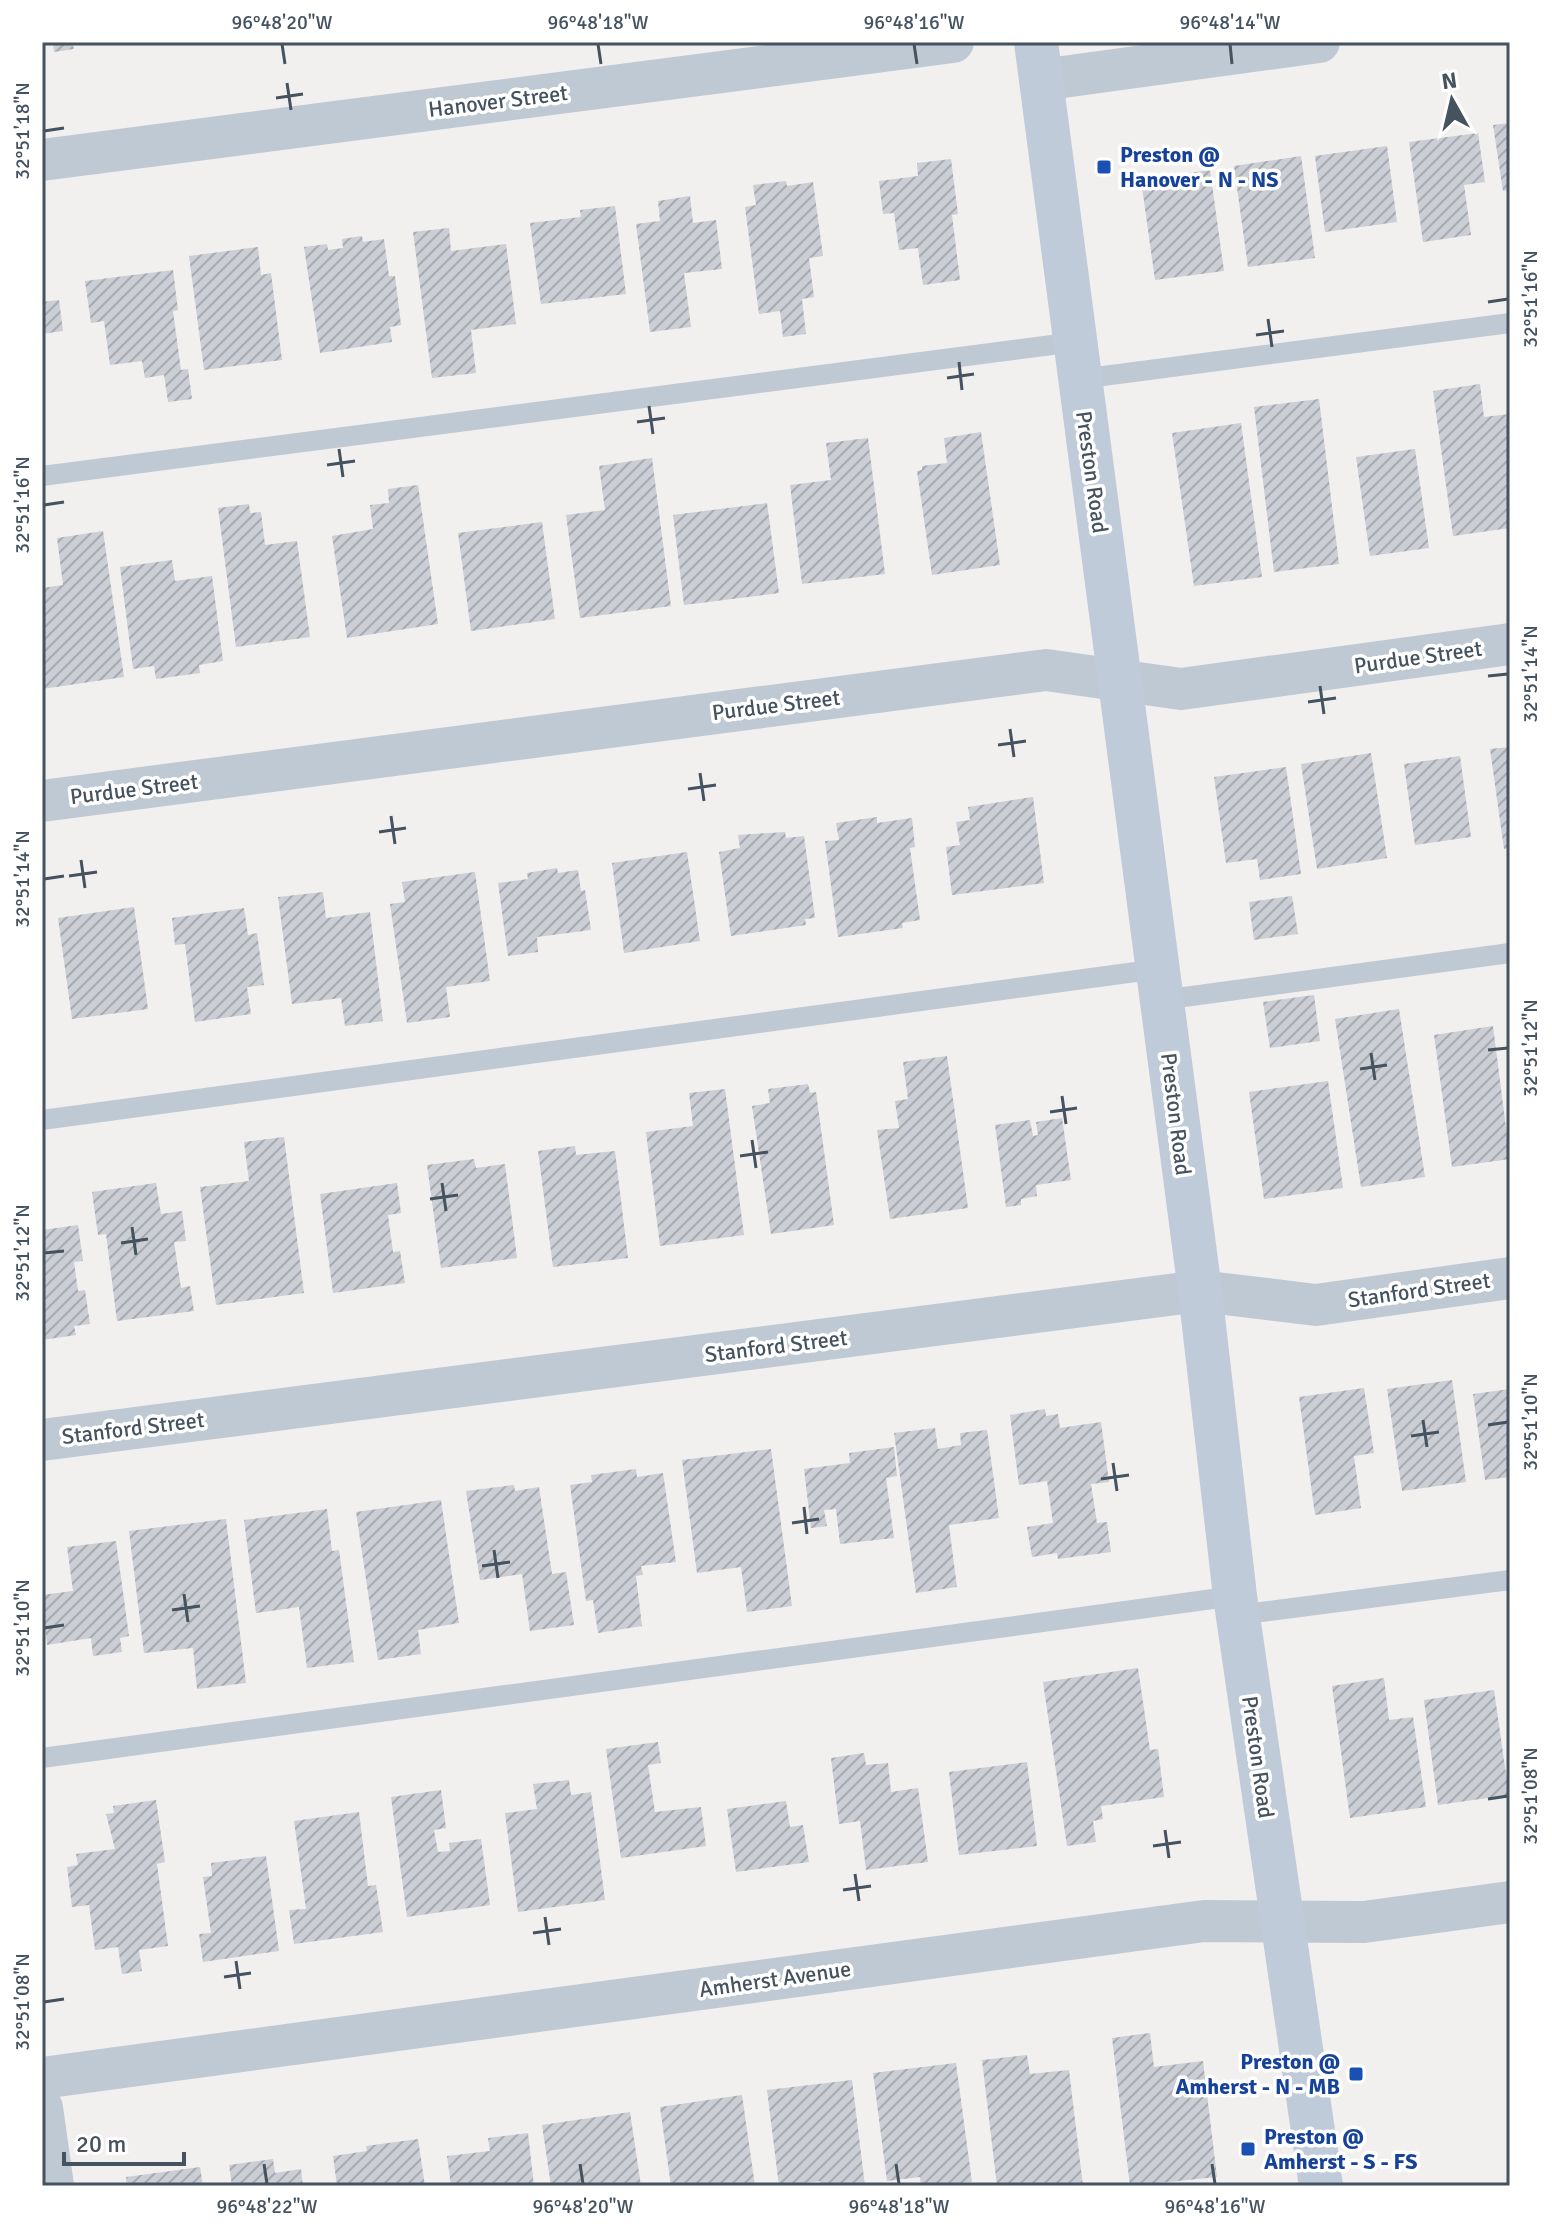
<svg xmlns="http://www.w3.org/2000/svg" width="1552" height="2228" viewBox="0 0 1552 2228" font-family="Signika,sans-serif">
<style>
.building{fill:url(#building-hatch)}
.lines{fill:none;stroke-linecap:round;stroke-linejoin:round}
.service{stroke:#bfc9d3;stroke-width:20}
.minor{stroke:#bfc9d3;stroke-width:42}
.secondary{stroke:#c0cbda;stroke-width:44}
.ticks{fill:none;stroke:#45525f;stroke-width:3}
.transit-dot{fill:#1a4fb4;stroke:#fff;stroke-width:3}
.labels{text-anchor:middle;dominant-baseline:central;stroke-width:7;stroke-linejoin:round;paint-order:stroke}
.street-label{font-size:22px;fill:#45525f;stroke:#fff}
.transit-label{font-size:22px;font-weight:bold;fill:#164399;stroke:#fff;text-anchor:start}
.neatline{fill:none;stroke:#45525f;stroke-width:3}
.ticks-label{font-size:20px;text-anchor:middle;fill:#45525f}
</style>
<defs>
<pattern id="building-hatch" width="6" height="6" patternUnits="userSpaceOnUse" patternTransform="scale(2)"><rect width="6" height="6" fill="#cbced4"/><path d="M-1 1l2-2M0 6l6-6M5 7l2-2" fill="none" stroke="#a7aaaf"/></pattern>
</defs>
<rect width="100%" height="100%" fill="#f2efef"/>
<g class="building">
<polygon points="53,42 72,42 74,49 54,52"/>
<polygon points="1510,123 1510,190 1503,191 1493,125"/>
<polygon points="1478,133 1485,182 1464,185 1471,235 1423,242 1409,142"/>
<polygon points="1387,146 1397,222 1325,232 1315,156"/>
<polygon points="1301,156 1315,258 1248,267 1234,166"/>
<polygon points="951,159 958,214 952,215 960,280 923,285 918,248 899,250 894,213 883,214 879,181 918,176 917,163"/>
<polygon points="1210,170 1224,271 1155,280 1141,180"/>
<polygon points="786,181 787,186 813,182 823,256 809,258 814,297 802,299 806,334 783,337 780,311 759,314 745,207 756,205 753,185"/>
<polygon points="690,196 693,223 716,220 722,269 684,273 691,327 650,332 636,224 660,221 658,201"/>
<polygon points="615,206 626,294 541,304 530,223 581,217 580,210"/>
<polygon points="449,228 451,251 506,244 516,324 471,330 476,373 432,378 413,232"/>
<polygon points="362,236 363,242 384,239 389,276 395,276 401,325 390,327 392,342 320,353 304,247 327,244 328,250 343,248 342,239"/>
<polygon points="258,247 261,275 271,273 282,360 204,370 189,256"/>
<polygon points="173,270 178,310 173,311 181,370 188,369 192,399 168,402 164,375 145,378 142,361 110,365 104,321 91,323 85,281"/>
<polygon points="59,300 63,331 42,334 42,302"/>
<polygon points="1480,384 1484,417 1510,414 1510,528 1453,536 1433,391"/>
<polygon points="1319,399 1339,564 1274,572 1254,407"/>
<polygon points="1241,423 1262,577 1194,586 1172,433"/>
<polygon points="981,432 1000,565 932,575 917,471 922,470 922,466 947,463 944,438"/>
<polygon points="868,438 885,574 802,584 790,485 831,480 826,443"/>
<polygon points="1415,449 1429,548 1370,556 1356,457"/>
<polygon points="652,458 671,606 580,618 566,515 605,510 599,466"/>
<polygon points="418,485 438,624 347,638 332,536 373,529 370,505 389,503 388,489"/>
<polygon points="767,503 779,593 684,605 673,515"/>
<polygon points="249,504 250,513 261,512 265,545 297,541 310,637 236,647 218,508"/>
<polygon points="542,522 555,619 471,631 458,533"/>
<polygon points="103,531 124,677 42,689 42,588 63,585 57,538"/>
<polygon points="172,560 175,581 212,576 223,661 199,665 200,673 156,679 154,666 133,669 120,567"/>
<polygon points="1510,747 1510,848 1504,849 1490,749"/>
<polygon points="1371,753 1387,858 1317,869 1301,764"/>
<polygon points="1460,756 1471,837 1415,845 1404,764"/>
<polygon points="1286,767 1301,874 1260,880 1257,859 1226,863 1214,777"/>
<polygon points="1033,797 1044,883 952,895 946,847 960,845 956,822 970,820 968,807"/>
<polygon points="877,817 877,823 912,818 915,847 910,848 920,920 902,923 903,928 838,937 825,841 839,840 836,823"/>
<polygon points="785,832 786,838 804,836 815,918 805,919 806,925 731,936 719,852 740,848 738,835"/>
<polygon points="687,852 700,941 624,953 612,863"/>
<polygon points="557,868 558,873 578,870 581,891 585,890 591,930 537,937 538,952 508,956 498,883 528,879 527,873"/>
<polygon points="475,872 490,981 446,987 450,1017 407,1023 390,904 405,902 402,882"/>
<polygon points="323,892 326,918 370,912 383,1021 345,1026 341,998 292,1004 278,897"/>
<polygon points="1292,896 1298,934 1254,940 1249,902"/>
<polygon points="134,907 148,1009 72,1019 58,918"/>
<polygon points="244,908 248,935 257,933 264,985 247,987 251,1014 195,1022 185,944 175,945 172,918"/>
<polygon points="1314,995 1320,1041 1270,1048 1263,1002"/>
<polygon points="1399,1009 1425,1177 1361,1187 1335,1019"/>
<polygon points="1493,1026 1510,1159 1452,1167 1434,1035"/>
<polygon points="947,1056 968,1208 890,1219 877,1130 899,1128 895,1101 908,1099 903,1062"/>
<polygon points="1328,1081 1343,1188 1264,1199 1249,1092"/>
<polygon points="808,1084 810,1093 816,1092 834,1225 771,1234 752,1106 770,1103 768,1089"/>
<polygon points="725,1089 744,1235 660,1246 646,1132 693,1126 689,1093"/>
<polygon points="1062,1118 1071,1180 1036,1185 1037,1196 1021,1199 1021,1205 1006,1207 995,1125 1030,1120 1033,1136 1038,1135 1036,1122"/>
<polygon points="284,1137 304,1293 216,1305 200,1187 249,1181 244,1142"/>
<polygon points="575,1146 576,1155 615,1151 628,1258 553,1267 538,1151"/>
<polygon points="474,1159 476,1168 505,1164 517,1258 441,1268 427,1165"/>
<polygon points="156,1183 161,1214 182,1211 186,1241 174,1242 181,1288 190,1286 194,1311 117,1321 106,1234 98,1235 92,1192"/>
<polygon points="397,1183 401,1213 388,1215 393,1252 400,1251 405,1283 333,1293 320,1194"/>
<polygon points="78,1225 83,1261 74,1262 78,1291 85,1290 90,1324 74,1326 76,1335 42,1340 42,1230"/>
<polygon points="1452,1380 1466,1482 1402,1491 1387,1389"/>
<polygon points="1364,1388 1374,1453 1354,1456 1361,1508 1315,1515 1299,1397"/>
<polygon points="1510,1389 1510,1477 1485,1480 1473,1394"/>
<polygon points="1045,1409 1046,1416 1058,1414 1060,1428 1101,1422 1109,1482 1091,1484 1097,1523 1107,1522 1111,1552 1058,1559 1057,1553 1032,1557 1027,1527 1053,1523 1047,1481 1019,1485 1010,1415"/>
<polygon points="935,1428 938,1449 961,1445 960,1433 987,1430 999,1518 949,1525 957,1587 916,1593 894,1433"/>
<polygon points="894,1447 897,1476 886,1478 894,1538 840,1544 836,1509 824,1510 827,1526 811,1528 804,1469 850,1463 849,1453"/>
<polygon points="771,1449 792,1606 747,1612 741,1567 697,1573 682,1460"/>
<polygon points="636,1469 637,1477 663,1473 676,1562 641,1566 643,1575 636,1576 642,1626 598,1633 593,1600 586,1601 570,1485 592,1482 591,1475"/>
<polygon points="514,1485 515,1491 539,1487 552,1574 566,1572 574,1625 530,1631 522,1574 480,1580 466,1491"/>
<polygon points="441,1500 459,1623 418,1630 421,1654 378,1660 356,1512"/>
<polygon points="327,1509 332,1551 339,1550 354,1662 307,1668 299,1607 256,1613 244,1520"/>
<polygon points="226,1519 246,1683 197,1689 193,1648 144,1653 129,1531"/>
<polygon points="116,1541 129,1636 120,1638 122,1652 93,1656 91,1638 47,1645 42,1595 73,1591 67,1547"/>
<polygon points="1138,1668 1150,1750 1158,1749 1164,1797 1101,1806 1103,1819 1093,1821 1096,1842 1067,1846 1043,1682"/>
<polygon points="1384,1678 1389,1720 1413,1717 1426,1807 1350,1818 1332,1686"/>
<polygon points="1494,1690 1509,1795 1438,1805 1424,1700"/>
<polygon points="658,1742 661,1763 648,1765 655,1812 701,1807 706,1846 621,1858 606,1749"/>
<polygon points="864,1753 866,1765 888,1763 891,1792 918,1788 928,1862 866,1870 860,1821 839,1824 831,1758"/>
<polygon points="1027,1762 1037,1846 959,1855 949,1772"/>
<polygon points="569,1780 571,1795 591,1792 605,1900 518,1912 505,1813 537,1809 533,1784"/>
<polygon points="441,1790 446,1828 434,1830 438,1852 450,1851 449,1843 481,1839 490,1905 407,1917 391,1797"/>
<polygon points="156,1800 165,1862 157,1864 168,1946 139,1950 142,1971 122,1974 118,1947 95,1950 89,1905 72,1907 67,1867 78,1865 76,1854 115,1849 106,1814 114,1813 113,1806"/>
<polygon points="786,1801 790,1827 803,1825 809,1862 736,1872 727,1809"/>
<polygon points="359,1812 368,1886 376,1885 383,1932 294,1944 289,1910 306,1909 294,1821"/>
<polygon points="266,1856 279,1951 203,1962 199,1934 211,1933 203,1877 212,1876 211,1863"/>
<polygon points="1150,2033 1154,2067 1203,2061 1217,2177 1130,2186 1112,2038"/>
<polygon points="1027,2055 1030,2074 1069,2070 1083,2186 997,2186 982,2060"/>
<polygon points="956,2063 972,2182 921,2186 920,2177 887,2181 873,2073"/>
<polygon points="852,2080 865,2186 820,2186 820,2181 779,2186 767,2090"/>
<polygon points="742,2095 755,2186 671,2186 660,2107"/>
<polygon points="630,2112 641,2186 551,2186 542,2125"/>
<polygon points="528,2133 534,2186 451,2186 447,2156 490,2151 488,2138"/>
<polygon points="418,2139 425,2186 337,2186 333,2156 367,2151 366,2146"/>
<polygon points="273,2159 275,2173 301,2169 303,2186 232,2186 229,2165"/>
<polygon points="200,2167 203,2186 127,2186 126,2177"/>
</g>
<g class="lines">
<g class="service">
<polyline points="1080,379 1510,323"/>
<polyline points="42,476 1075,342"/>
<polyline points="1162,1000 1510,953"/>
<polyline points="42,1120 1158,969"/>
<polyline points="1238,1615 1510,1580"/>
<polyline points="42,1758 1235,1596"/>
</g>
<g class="minor">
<polyline points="1041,80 1319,42"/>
<polyline points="42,160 953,42"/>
<polyline points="42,801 1046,670 1181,689 1510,644"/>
<polyline points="42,1440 1200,1291 1316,1305 1510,1278"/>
<polyline points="42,2078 1204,1921 1364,1922 1510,1902"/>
<polyline points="42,2108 53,2186"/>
</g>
<polyline class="secondary" points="1036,42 1200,1291 1235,1596 1321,2186"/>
</g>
<path class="ticks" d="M282 44 285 64M598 44 601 64M914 44 917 64M1230 44 1232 64M287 83 291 110M276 98 303 94M44 131 64 128M1488 302 1508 299M1268 319 1272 347M1256 335 1284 331M959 362 962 390M947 378 974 374M649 406 653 434M637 422 665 418M339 449 343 477M327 465 355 461M44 505 64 502M1488 676 1508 674M1320 686 1324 714M1308 702 1336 698M1010 729 1014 757M998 745 1026 741M700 773 704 801M688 789 716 785M391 816 395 844M379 832 406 828M81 860 85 888M69 876 97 872M44 879 64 876M1488 1050 1508 1048M1371 1053 1375 1080M1360 1069 1387 1065M1062 1096 1066 1124M1050 1112 1077 1108M752 1140 756 1168M740 1156 768 1152M442 1183 446 1211M430 1199 458 1195M132 1227 136 1255M121 1243 148 1239M44 1253 64 1251M1423 1420 1427 1447M1488 1425 1508 1422M1411 1436 1439 1432M1113 1463 1117 1491M1101 1479 1129 1475M804 1507 807 1534M792 1523 819 1519M494 1550 498 1578M482 1566 510 1562M184 1594 188 1622M172 1610 200 1606M44 1628 64 1625M1488 1799 1508 1796M1165 1830 1169 1858M1153 1846 1181 1842M855 1874 859 1901M843 1890 871 1886M545 1917 549 1945M533 1933 561 1929M236 1961 240 1989M224 1977 251 1973M44 2002 64 1999M264 2164 267 2184M580 2164 583 2184M896 2164 899 2184M1212 2164 1215 2184"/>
<g class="transit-dot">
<rect x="1096" y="159" width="16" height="16" rx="4"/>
<rect x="1348" y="2066" width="16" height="16" rx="4"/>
<rect x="1240" y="2141" width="16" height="16" rx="4"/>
</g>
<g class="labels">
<g class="street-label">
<text transform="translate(498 101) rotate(-7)">Hanover Street</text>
<text transform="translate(1092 472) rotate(82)">Preston Road</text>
<text transform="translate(1418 657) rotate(-8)">Purdue Street</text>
<text transform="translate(776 705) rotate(-7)">Purdue Street</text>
<text transform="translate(134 789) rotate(-7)">Purdue Street</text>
<text transform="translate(1176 1114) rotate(83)">Preston Road</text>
<text transform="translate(1419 1290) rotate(-8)">Stanford Street</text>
<text transform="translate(776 1346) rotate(-7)">Stanford Street</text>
<text transform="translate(133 1428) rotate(-7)">Stanford Street</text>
<text transform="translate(1258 1757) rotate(82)">Preston Road</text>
<text transform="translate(775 1979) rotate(-8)">Amherst Avenue</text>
</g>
<g class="transit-label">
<text x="1120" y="154">Preston @<tspan x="1120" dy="25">Hanover - N - NS</tspan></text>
<text x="1340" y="2061" text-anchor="end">Preston @<tspan x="1340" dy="25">Amherst - N - MB</tspan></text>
<text x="1264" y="2136">Preston @<tspan x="1264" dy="25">Amherst - S - FS</tspan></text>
</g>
</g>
<rect width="1552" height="2228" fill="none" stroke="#ffffff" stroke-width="88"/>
<g transform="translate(1452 100) rotate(352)" stroke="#ffffff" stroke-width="6" paint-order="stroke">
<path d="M0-6L14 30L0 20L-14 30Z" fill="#45525f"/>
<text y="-12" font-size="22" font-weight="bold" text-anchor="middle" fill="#45525f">N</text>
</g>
<path d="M64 2152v12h120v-12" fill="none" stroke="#45525f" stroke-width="4"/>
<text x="76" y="2152" font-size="24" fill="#45525f" stroke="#ffffff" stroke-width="6" paint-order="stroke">20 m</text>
<rect x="44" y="44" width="1464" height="2140" class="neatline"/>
<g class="ticks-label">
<text x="282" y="29">96°48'20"W</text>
<text x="598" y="29">96°48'18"W</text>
<text x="914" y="29">96°48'16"W</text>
<text x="1230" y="29">96°48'14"W</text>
<text transform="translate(22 131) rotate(-90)" y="7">32°51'18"N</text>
<text transform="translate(1530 299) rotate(-90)" y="7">32°51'16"N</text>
<text transform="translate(22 505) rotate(-90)" y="7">32°51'16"N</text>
<text transform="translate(1530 674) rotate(-90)" y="7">32°51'14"N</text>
<text transform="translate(22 879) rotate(-90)" y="7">32°51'14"N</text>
<text transform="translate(1530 1048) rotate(-90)" y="7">32°51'12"N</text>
<text transform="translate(22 1253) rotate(-90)" y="7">32°51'12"N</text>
<text transform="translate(1530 1422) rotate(-90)" y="7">32°51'10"N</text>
<text transform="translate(22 1628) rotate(-90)" y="7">32°51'10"N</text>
<text transform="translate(1530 1796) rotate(-90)" y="7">32°51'08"N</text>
<text transform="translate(22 2002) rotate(-90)" y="7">32°51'08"N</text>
<text x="267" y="2213">96°48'22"W</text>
<text x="583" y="2213">96°48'20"W</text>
<text x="899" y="2213">96°48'18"W</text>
<text x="1215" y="2213">96°48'16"W</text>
</g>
</svg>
